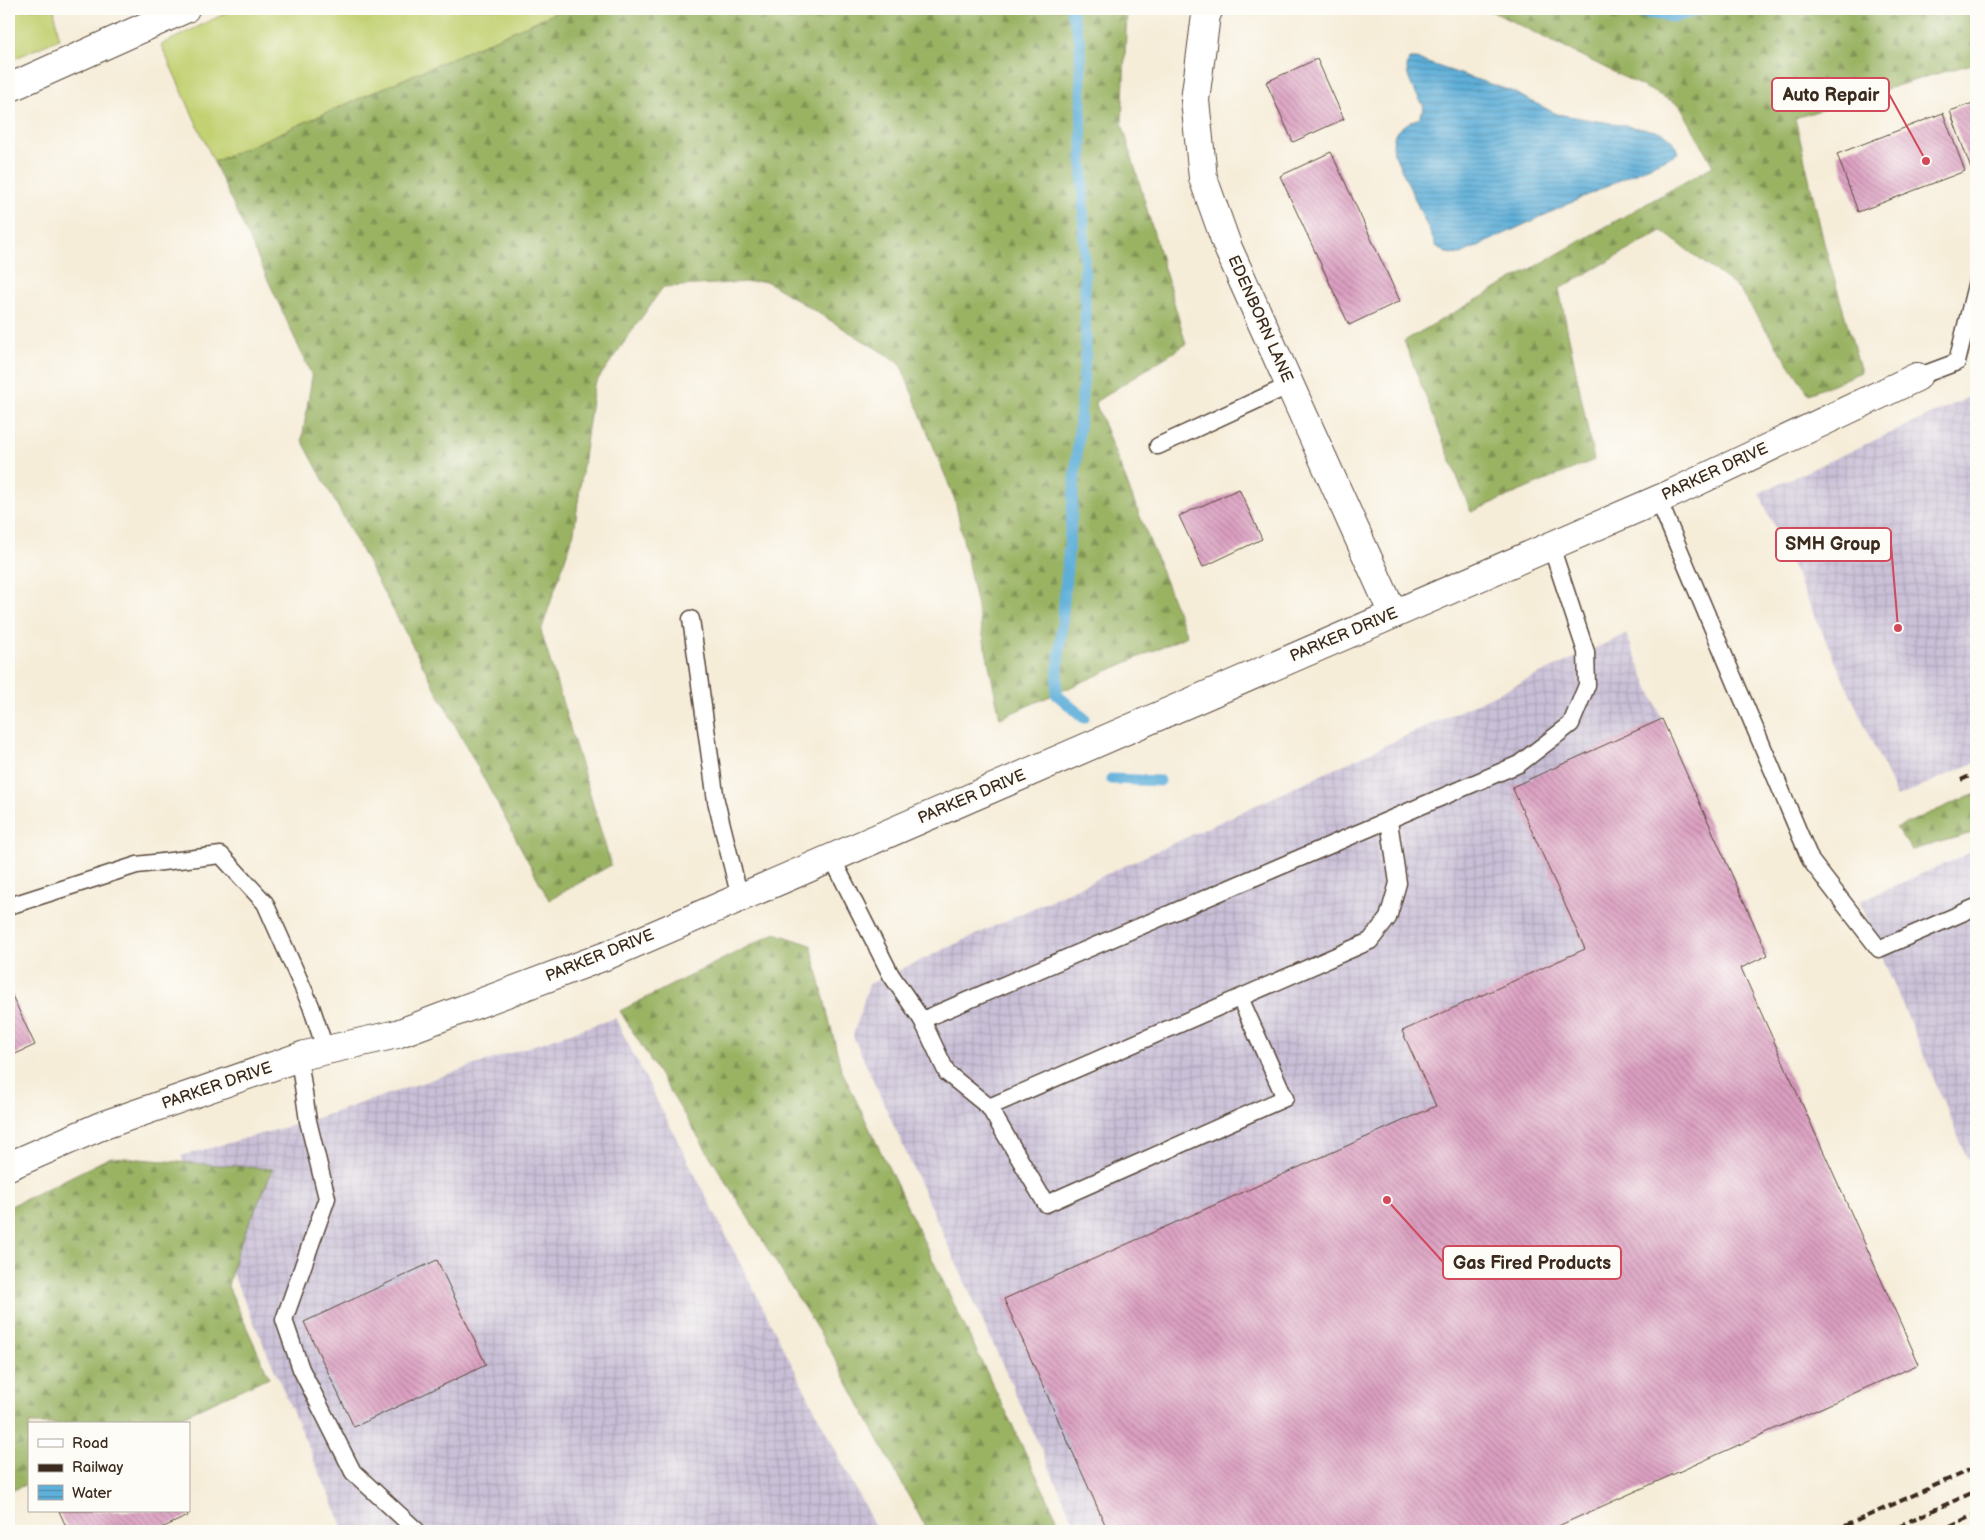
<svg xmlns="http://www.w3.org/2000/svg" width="1985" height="1540" viewBox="0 0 1985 1540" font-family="'Balsamiq Sans',sans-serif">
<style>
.industrial{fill:url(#industrial-grid)}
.grass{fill:#c3d172;stroke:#7f7e48}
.forest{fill:url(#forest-firs);stroke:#6a6e41}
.water{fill:url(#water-rules);stroke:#4c6c7c}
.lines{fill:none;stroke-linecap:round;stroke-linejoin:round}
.stream{stroke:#5eafd9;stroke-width:11}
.building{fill:url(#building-back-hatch)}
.lane-casing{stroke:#57473a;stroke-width:19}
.street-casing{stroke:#57473a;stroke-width:30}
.lane{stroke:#fff;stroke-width:16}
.street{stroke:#fff;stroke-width:28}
.rail{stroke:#3b2a1e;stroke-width:4;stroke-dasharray:8 4;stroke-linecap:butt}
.labels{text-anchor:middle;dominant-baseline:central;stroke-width:4.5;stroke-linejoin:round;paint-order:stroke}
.street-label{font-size:16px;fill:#3b2a1e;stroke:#fdfcf7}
.leader{fill:none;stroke:#d1495b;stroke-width:2}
.callout-dot{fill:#d1495b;stroke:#fdfcf7;stroke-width:2}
.callout{fill:#fdfcf7;stroke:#d1495b;stroke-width:2}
.callout-label{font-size:18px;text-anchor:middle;font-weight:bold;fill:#3b2a1e}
</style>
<defs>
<pattern id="industrial-grid" width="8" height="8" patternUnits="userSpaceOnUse" patternTransform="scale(1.25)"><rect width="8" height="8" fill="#c9bfd7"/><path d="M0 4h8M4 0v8" fill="none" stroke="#aea4b8"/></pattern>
<pattern id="forest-firs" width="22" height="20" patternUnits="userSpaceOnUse" patternTransform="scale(1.25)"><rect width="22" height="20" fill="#9ab364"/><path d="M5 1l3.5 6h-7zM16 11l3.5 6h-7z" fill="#7f9252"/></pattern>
<pattern id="water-rules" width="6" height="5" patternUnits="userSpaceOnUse" patternTransform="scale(1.25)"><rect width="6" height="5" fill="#5eafd9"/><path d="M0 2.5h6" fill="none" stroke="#4f8faf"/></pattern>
<pattern id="building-back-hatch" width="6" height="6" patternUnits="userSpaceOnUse" patternTransform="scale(1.25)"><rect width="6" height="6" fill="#db9fc1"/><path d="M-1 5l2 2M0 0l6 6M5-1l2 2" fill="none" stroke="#b3829c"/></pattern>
</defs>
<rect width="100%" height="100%" fill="#fdfcf7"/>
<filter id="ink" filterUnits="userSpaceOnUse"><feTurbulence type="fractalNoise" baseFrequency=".02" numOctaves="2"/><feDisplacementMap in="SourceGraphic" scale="10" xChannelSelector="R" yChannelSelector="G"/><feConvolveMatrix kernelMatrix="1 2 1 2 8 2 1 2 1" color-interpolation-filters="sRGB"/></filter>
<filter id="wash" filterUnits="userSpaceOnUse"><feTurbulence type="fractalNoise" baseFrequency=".0096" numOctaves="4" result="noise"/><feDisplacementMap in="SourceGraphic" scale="20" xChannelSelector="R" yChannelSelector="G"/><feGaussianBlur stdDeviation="1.12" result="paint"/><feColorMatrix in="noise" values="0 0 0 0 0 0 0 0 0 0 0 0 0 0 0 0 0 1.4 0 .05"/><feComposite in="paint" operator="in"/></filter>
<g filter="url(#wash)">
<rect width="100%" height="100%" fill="#f6edd9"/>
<g class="industrial">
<polygon points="1976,394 1976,762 1897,797 1759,493"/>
<polygon points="1626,634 1662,719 1768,955 1741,968 1919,1364 1547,1531 1078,1531 853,1036 869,984"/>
<polygon points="1976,850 1976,1179 1879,949 1860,901"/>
<polygon points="615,1018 877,1531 345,1531 181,1156 308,1121"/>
</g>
<g class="grass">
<polygon points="9,9 54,9 59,39 9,61"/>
<polygon points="234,9 564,9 214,162 161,45"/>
</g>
<g class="forest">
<polygon points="564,9 1127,9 1122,123 1186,344 1095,402 1187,636 1000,718 955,500 900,363 766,281 663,287 594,385 574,532 541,631 611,865 549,900 302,440 312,376 214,162"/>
<polygon points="1487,9 1976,9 1976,63 1925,77 1795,118 1824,243 1861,372 1809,394 1738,288 1662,231 1559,289 1594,460 1471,512 1404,341 1713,166 1680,105"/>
<polygon points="1976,793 1976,832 1912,850 1896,828"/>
<polygon points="775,933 811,945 841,1069 1063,1531 929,1531 922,1521 831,1351 620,1011"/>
<polygon points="111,1157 273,1169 237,1251 228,1286 269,1377 164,1424 29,1424 29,1483 9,1492 9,1207"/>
</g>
<path class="water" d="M1409 59H1416L1511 91 1557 114 1662 132 1674 142 1678 153 1459 255 1446 253 1436 246 1394 153C1390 129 1401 127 1420 117L1424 107C1416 92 1402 76 1409 59Z"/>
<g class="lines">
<g class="stream">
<polyline points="1071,9 1080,42 1086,349 1056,694 1084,718"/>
<polyline points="1627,9 1631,11 1675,17 1702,9"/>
<polyline points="1111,779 1160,781"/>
</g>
</g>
<g id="blocks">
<g class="building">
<polygon points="1317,59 1344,119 1293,142 1266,82"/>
<polygon points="1976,102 1976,167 1971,169 1950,111"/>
<polygon points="1943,113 1965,171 1858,212 1837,154"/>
<polygon points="1331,152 1400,301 1349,325 1280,176"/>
<polygon points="1239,489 1262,539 1203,567 1179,516"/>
<polygon points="1662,719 1768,955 1741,968 1919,1364 1547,1531 1108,1531 1004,1299 1436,1106 1402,1031 1585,949 1512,787"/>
<polygon points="9,989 35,1045 9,1057"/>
<polygon points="437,1260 486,1365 354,1427 304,1322"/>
<polygon points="59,1511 186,1511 188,1516 155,1531 68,1531"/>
</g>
</g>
</g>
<g filter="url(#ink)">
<use href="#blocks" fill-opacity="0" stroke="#57473a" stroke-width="1"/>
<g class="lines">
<defs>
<g id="lane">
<polyline points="1917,377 1957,362 1976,285"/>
<polyline points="1158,446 1290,385"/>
<polyline points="1658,499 1811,861 1879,949 1976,907"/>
<polyline points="691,619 716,801 740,898"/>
<polyline points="832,858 891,975 922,1020 1519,764 1571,724 1587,685 1586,652 1551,546"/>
<polyline points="9,906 137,865 221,855 265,903 311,1006 326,1051"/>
<polyline points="922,1020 947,1073 989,1107 1370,941 1388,918 1398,883 1389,821"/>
<polyline points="299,1058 308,1121 327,1198 284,1320 301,1369 353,1472 417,1531"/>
<polyline points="989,1107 1046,1204 1285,1098 1240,998"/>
</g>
<g id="street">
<polyline points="1209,9 1206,15 1195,100 1203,178 1228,248 1393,614"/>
<polyline points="9,88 185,9"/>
<polyline points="9,1166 101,1126 305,1055 397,1034 608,955 1673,493 1917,377"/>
</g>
</defs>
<use href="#lane" class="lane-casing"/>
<use href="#street" class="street-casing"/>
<use href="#lane" class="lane"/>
<use href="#street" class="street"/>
<g class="rail">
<polyline points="1961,780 1976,773"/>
<polyline points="1834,1531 1976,1467"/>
<polyline points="1887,1531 1976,1491"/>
<polyline points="1939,1531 1976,1514"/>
</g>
</g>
</g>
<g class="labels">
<g class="street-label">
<text transform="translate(1260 319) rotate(66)">EDENBORN LANE</text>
<text transform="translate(1715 472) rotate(-25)">PARKER DRIVE</text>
<text transform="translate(1344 635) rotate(-23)">PARKER DRIVE</text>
<text transform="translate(972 797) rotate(-23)">PARKER DRIVE</text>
<text transform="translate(600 956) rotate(-22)">PARKER DRIVE</text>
<text transform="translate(217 1086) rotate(-19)">PARKER DRIVE</text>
</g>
</g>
<path class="leader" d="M1926 161L1889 94M1898 628L1891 544M1387 1200L1443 1262"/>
<g class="callout-dot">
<circle cx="1926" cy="161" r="5"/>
<circle cx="1898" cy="628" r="5"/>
<circle cx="1387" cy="1200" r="5"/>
</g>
<g class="callout">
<rect x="1772" y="78" width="117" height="33" rx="5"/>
<rect x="1776" y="528" width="115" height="33" rx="5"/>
<rect x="1443" y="1246" width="178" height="33" rx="5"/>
</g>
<g class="callout-label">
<text x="1831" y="101">Auto Repair</text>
<text x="1833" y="550">SMH Group</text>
<text x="1532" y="1269">Gas Fired Products</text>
</g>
<rect width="1985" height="1540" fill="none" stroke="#fdfcf7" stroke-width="30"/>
<rect x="28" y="1422" width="162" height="90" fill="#fdfcf7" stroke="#afa8a0"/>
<rect x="38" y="1439" width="25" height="8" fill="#ffffff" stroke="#afa8a0"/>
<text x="72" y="1448" font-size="15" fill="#3b2a1e">Road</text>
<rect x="38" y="1464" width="25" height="8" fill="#3b2a1e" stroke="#afa8a0"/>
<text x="72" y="1472" font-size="15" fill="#3b2a1e">Railway</text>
<rect x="38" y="1485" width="25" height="15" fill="url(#water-rules)" stroke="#afa8a0"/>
<text x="72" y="1498" font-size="15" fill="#3b2a1e">Water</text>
</svg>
